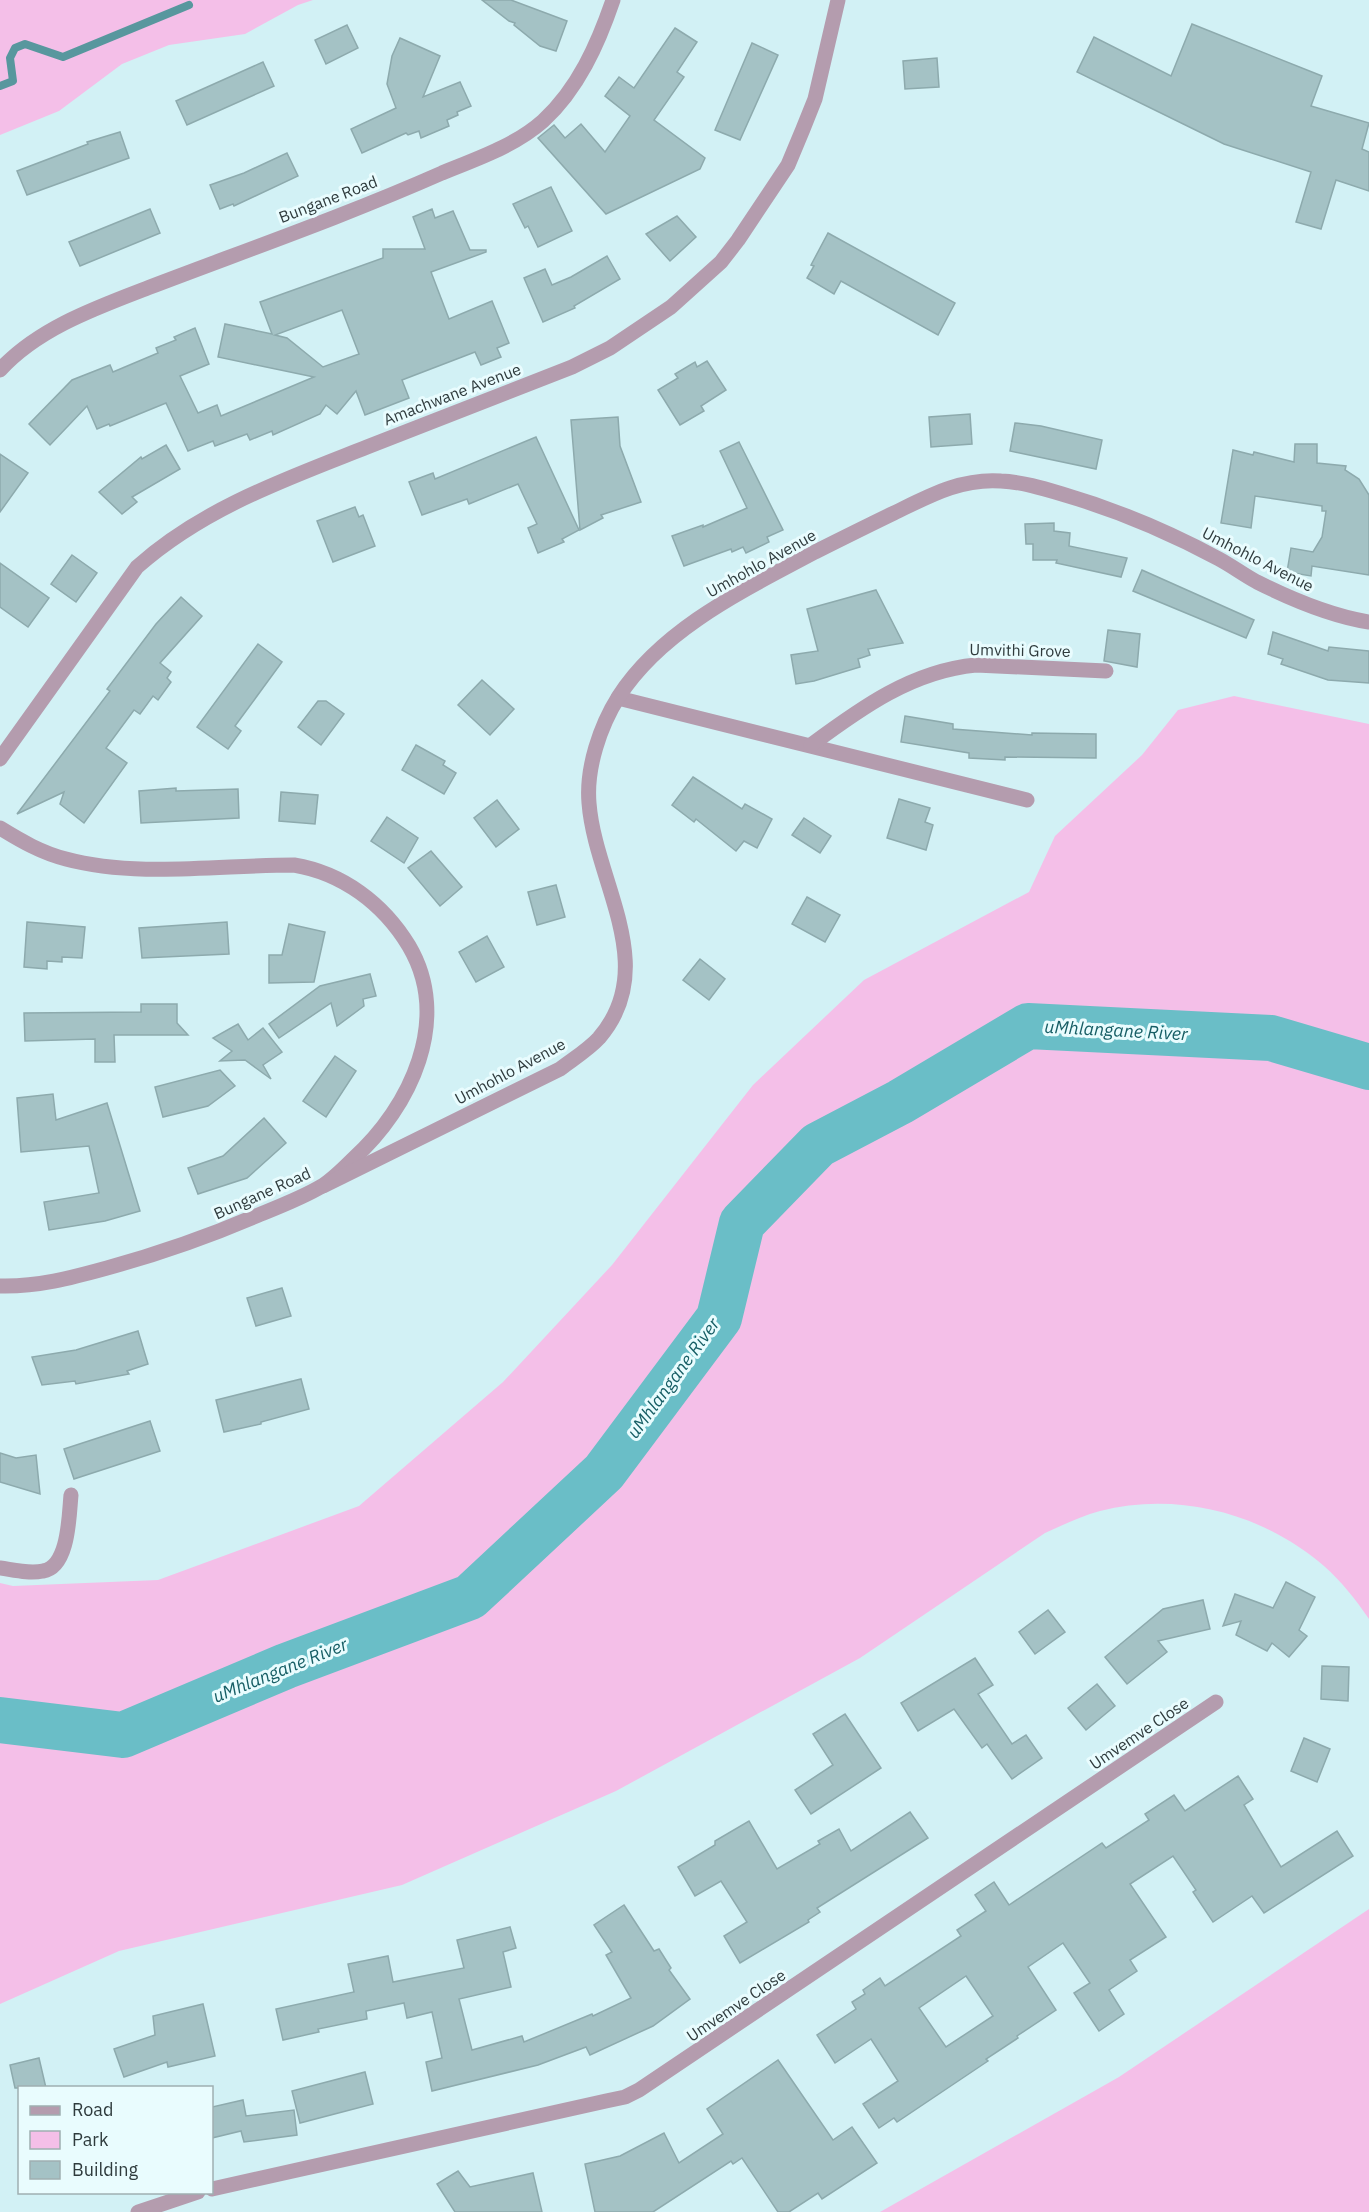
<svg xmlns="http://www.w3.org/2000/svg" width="1369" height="2212" viewBox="0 0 1369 2212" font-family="'IBM Plex Sans',sans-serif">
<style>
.green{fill:#f4bfe8}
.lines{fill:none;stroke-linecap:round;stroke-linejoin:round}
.stream{stroke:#58979e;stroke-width:8}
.river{stroke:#6abec7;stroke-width:46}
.building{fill:#a4c2c5;stroke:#8daaad;stroke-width:1.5;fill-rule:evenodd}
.minor{stroke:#b49cae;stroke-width:15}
.labels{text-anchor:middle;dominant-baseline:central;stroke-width:6;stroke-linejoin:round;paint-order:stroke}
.street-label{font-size:16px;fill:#2f3b3d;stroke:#e9fcfe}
.water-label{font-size:18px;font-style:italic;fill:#175e65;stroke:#e9fcfe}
</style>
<rect width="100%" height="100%" fill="#d2f1f5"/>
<g class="green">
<polygon points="0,0 313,0 298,5 245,34 169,45 122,64 59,111 0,135"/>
<path d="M1234 696 1369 724V1619C1356 1600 1341 1581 1324 1566 1264 1514 1179 1491 1100 1511 1081 1516 1063 1525 1045 1533L860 1658 616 1791 402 1885 119 1951 0 2004V1583L13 1586 158 1580 359 1506 503 1382 612 1265 753 1085 864 980 1029 892 1055 836 1142 755 1178 710Z"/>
<polygon points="1369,1909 1369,2212 880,2212 1119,2077"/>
</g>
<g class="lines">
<polyline class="stream" points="0,86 13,81 10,58 15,48 25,44 63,57 189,5"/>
<polyline class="river" points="0,1720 123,1735 286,1666 470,1597 604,1472 719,1318 742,1223 818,1145 900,1102 1028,1026 1271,1038 1369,1067"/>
</g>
<g class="building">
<polygon points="482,0 511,0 567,21 556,51 540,46 514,25 515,23 509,21"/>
<polygon points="1192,24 1322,76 1311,106 1369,123 1362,149 1369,152 1369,191 1336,180 1321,229 1296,222 1311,172 1224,144 1077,72 1094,37 1171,76"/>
<polygon points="347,25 358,48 326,64 315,40"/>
<polygon points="675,28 697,42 677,72 684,77 654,120 705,158 700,169 606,214 538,138 554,125 565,138 581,124 605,152 630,116 605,96 619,77 634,88"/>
<polygon points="400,38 440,56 423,97 460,82 471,106 457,112 458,115 447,120 449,126 421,138 419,131 408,135 406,133 362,153 351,129 396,108 387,84 392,56"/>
<polygon points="752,43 778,55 740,140 715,130"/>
<polygon points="937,58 939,87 905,89 903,61"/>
<polygon points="263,62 274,86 187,125 176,101"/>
<polygon points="120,132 129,158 27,195 17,171 88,144 87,142"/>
<polygon points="287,153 298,176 234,206 233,204 220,209 210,185 244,173"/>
<polygon points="551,187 572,231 538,247 528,226 525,228 513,204"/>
<polygon points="150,209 160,233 80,266 69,242"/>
<path d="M432 209 435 218 453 211 470 250H486V252L431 272 449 319 492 301 509 343 497 348 501 357 481 365 475 352 402 380 409 398 365 415 356 391 337 414 326 405 320 414 273 435 272 431 250 440 247 434 215 446 213 441 188 451 166 403 110 426 109 424 97 429 87 406 50 445 29 424 72 380 110 365 113 372 158 353 156 348 176 340 174 337 195 328 209 364 180 376 198 413 217 405 221 416 314 377 218 357 225 324 272 334 260 302 383 258V249H425L413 217ZM342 310 359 354 323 367 287 338 275 335Z"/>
<polygon points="677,216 696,237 670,261 646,234"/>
<polygon points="828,233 955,303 938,335 841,281 834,294 807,278 814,266 811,265"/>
<polygon points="607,256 620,279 574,306 575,308 543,322 524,278 545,269 552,285 571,277"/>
<polygon points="707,361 726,390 701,406 704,411 680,425 658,390 678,378 675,374 695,362 697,367"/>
<polygon points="970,414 972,444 931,447 929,417"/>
<polygon points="618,417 620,446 641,502 601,515 603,518 580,530 571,420"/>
<polygon points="1015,423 1041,426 1102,440 1096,469 1010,451"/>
<polygon points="536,437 579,530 562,539 564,542 538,553 528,528 537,524 518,484 469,504 467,499 422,515 409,482 433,473 435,479"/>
<polygon points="739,442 783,530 767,537 769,542 746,553 743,547 732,552 731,549 684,566 672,536 703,525 703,527 747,508 720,451"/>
<polygon points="1295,444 1317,444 1317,463 1346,466 1345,470 1359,479 1369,495 1369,575 1312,566 1311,576 1287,572 1291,548 1313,552 1322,537 1326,511 1322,511 1322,506 1255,496 1251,528 1221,523 1233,450 1253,455 1254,452 1294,462"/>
<polygon points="166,445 180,469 132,497 137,502 122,514 99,492 141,457 142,459"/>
<polygon points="0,454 28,473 0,512"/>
<polygon points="355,507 359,517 363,515 375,546 333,562 317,521"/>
<polygon points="1054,523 1054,531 1070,533 1069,546 1127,558 1121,577 1056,563 1057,560 1033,560 1033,544 1026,544 1025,524"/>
<polygon points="72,555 97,573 76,602 51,584"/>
<polygon points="0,563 49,598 28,627 0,607"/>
<polygon points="1142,570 1254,620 1246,638 1133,591"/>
<polygon points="876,590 903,643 868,649 870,655 858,659 860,667 814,681 796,684 791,655 818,651 807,609"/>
<polygon points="181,597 202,616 160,663 171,672 167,678 171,682 158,700 153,696 140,714 134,710 106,748 127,763 84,823 60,804 64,792 17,814 110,691 107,689 156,624"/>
<polygon points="1108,630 1140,634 1137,667 1104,661"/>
<polygon points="1273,632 1328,651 1329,647 1369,651 1369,683 1328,680 1281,664 1283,659 1268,654"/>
<polygon points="258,644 282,662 235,726 241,731 228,749 197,727"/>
<polygon points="482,680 514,709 490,735 458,705"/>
<polygon points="318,701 326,701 344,714 321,745 298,727"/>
<polygon points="905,716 953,724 953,729 1032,735 1032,733 1096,734 1096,758 1005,757 1005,760 969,758 969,753 901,742"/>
<polygon points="416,745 445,761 443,765 456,773 444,794 402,770"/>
<polygon points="693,777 742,809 745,804 772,819 757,848 744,841 736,851 696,819 694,822 672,805"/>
<polygon points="176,788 176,791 238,789 239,818 141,823 139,791"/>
<polygon points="281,792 318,795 315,824 279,821"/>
<polygon points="899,799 930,808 925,822 933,825 926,850 887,838"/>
<polygon points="497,800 519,829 496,847 474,818"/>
<polygon points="387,817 418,838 404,863 371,841"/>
<polygon points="804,818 831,836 820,853 792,835"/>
<polygon points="431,851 462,887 440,906 408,868"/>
<polygon points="556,885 565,917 537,925 528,892"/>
<polygon points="807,897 840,915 825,942 792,924"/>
<polygon points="27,922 85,927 82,958 62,957 62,962 47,961 47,969 24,967"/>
<polygon points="227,922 229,954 142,958 139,928"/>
<polygon points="289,924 325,932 314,982 269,983 269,955 282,955"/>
<polygon points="487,936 504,967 476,982 459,952"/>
<polygon points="700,959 725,979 709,1000 683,980"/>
<polygon points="370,974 376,996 363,999 364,1006 337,1026 331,1003 279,1038 269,1024 320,986"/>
<polygon points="141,1004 177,1004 177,1023 188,1035 114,1035 115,1062 95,1062 95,1039 25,1041 24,1013 141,1012"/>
<polygon points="238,1024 248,1040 263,1028 282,1052 263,1065 271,1079 245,1060 220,1061 232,1051 213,1038"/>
<polygon points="335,1056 356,1071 326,1117 303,1101"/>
<polygon points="220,1070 235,1086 208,1106 163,1117 155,1087"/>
<polygon points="53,1094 56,1120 107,1103 140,1211 105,1221 49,1230 44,1202 99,1193 89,1146 21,1152 17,1098"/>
<polygon points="264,1118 286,1143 247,1178 198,1194 188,1168 223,1156"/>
<polygon points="282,1288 291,1316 256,1326 247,1298"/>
<polygon points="138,1331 148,1364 127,1371 129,1374 76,1384 75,1381 42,1385 32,1357 76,1350"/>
<polygon points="301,1379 309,1409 261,1422 261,1424 224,1432 216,1400"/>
<polygon points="150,1421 160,1451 74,1479 64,1449"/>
<polygon points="0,1453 16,1458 36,1455 40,1494 0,1482"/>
<polygon points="1286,1582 1315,1597 1299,1630 1307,1636 1289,1657 1272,1643 1267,1651 1236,1635 1241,1621 1223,1626 1235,1594 1273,1608"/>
<polygon points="1203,1600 1210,1629 1158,1641 1167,1652 1127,1684 1105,1657 1163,1609"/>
<polygon points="1048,1610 1065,1632 1035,1654 1019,1632"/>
<polygon points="975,1658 993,1685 978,1694 1012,1744 1026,1735 1042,1758 1012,1779 987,1744 982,1748 954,1709 918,1731 901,1703"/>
<polygon points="1322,1666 1349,1667 1348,1701 1321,1699"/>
<polygon points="1097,1684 1115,1706 1086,1730 1068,1708"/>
<polygon points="845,1714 881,1768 811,1814 795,1790 833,1765 813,1734"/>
<polygon points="1304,1738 1330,1749 1317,1782 1291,1771"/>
<path d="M1238 1776 1253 1799 1244 1805 1281 1867 1337 1831 1353 1856 1264 1913 1252 1896 1213 1922 1193 1892 1196 1890 1173 1856 1130 1884 1166 1937 1130 1960 1137 1971 1109 1990 1124 2014 1099 2031 1074 1993 1090 1983 1063 1943 1028 1967 1056 2010 1017 2036 1018 2038 986 2059 988 2061 897 2122 894 2118 879 2128 863 2104 898 2081 871 2039 835 2063 817 2035 856 2009 852 2002 865 1994 863 1990 880 1978 885 1986 961 1936 957 1930 986 1911 975 1895 994 1882 1009 1905 1102 1843 1106 1848 1149 1820 1145 1814 1174 1795 1185 1811ZM966 1976 993 2016 946 2047 919 2008Z"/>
<polygon points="910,1812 928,1838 817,1908 820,1912 808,1920 809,1922 740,1963 724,1936 747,1922 721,1881 695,1896 678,1867 715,1845 715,1841 749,1821 777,1869 820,1844 818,1841 839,1829 851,1851"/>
<polygon points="624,1905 654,1951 659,1949 671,1968 669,1970 690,1999 653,2026 590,2055 586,2047 538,2065 432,2091 426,2062 442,2058 432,2012 407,2018 404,2003 366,2011 367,2019 318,2029 319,2032 283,2040 276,2009 354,1992 348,1964 388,1956 393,1982 464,1968 457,1940 510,1927 516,1948 503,1952 511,1987 459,1999 472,2050 522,2036 524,2042 592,2014 593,2016 631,1998 606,1955 612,1952 594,1925"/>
<polygon points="203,2004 215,2056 168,2067 167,2062 124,2077 114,2049 155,2035 153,2016"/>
<polygon points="39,2058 46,2088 15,2088 10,2065"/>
<polygon points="778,2060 833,2140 852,2127 877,2163 822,2199 818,2193 789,2212 778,2212 742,2158 733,2164 731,2161 653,2212 595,2212 585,2164 620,2156 664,2133 679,2163 723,2134 707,2109"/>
<polygon points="365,2072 373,2104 300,2123 292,2091"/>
<polygon points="243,2100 246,2116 294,2110 297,2135 244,2142 241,2131 212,2138 212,2107"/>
<polygon points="458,2171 470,2187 533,2173 542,2212 455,2212 437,2184"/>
</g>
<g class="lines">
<g class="minor">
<path d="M0 370C38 328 98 307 150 287 247 250 347 215 442 173 476 159 515 146 543 121 578 89 598 44 613 0"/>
<polyline points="618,698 1027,800"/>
<path d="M811 745C861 708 912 671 976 665L1106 671"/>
<path d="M0 759 137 567C203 508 286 479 367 447 436 420 504 393 572 367L610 348 671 307 721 262 738 240 788 165 803 129 815 99 838 0"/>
<path d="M0 828C21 841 42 853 66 859 136 878 222 865 294 865 342 873 383 903 409 946 452 1019 411 1107 353 1159 344 1168 333 1179 322 1186 302 1198 278 1207 256 1216 207 1237 158 1254 107 1268 71 1278 37 1287 0 1286"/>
<path d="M323 1186 560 1069C573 1059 588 1050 599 1038 661 966 595 882 589 803 586 768 600 726 619 696 663 628 746 589 815 552 841 539 867 526 894 513 929 496 961 478 1001 481 1022 482 1042 488 1062 494 1117 510 1169 532 1219 559 1232 566 1244 575 1257 582 1291 599 1331 616 1369 622"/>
<path d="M0 1568C14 1570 29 1574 43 1571 69 1567 69 1515 71 1495"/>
<polyline points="212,2189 606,2101 625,2097 639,2090 1216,1702"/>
<polyline points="138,2212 198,2192"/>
</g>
</g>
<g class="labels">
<g class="street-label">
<text transform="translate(328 199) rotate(-21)">Bungane Road</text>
<text transform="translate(452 394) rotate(-21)">Amachwane Avenue</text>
<text transform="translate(1258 559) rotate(27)">Umhohlo Avenue</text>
<text transform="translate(761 563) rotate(-29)">Umhohlo Avenue</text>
<text transform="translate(1020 650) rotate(1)">Umvithi Grove</text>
<text transform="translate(510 1071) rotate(-28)">Umhohlo Avenue</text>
<text transform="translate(262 1193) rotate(-24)">Bungane Road</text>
<text transform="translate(1139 1733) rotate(-34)">Umvemve Close</text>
<text transform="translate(736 2005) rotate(-34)">Umvemve Close</text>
</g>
<g class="water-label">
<text transform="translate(1116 1030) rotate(3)">uMhlangane River</text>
<text transform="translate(673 1378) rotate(-54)">uMhlangane River</text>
<text transform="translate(280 1670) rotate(-22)">uMhlangane River</text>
</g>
</g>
<rect x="18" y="2086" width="195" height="108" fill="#e9fcfe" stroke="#9fafb1" stroke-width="1.5"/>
<rect x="30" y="2106" width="30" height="9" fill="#b49cae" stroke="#9fafb1" stroke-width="1.5"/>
<text x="72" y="2116" font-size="18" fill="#2f3b3d">Road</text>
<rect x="30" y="2131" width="30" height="18" fill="#f4bfe8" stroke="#9fafb1" stroke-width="1.5"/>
<text x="72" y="2146" font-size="18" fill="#2f3b3d">Park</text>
<rect x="30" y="2161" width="30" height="18" fill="#a4c2c5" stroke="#9fafb1" stroke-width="1.5"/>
<text x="72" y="2176" font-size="18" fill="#2f3b3d">Building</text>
</svg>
